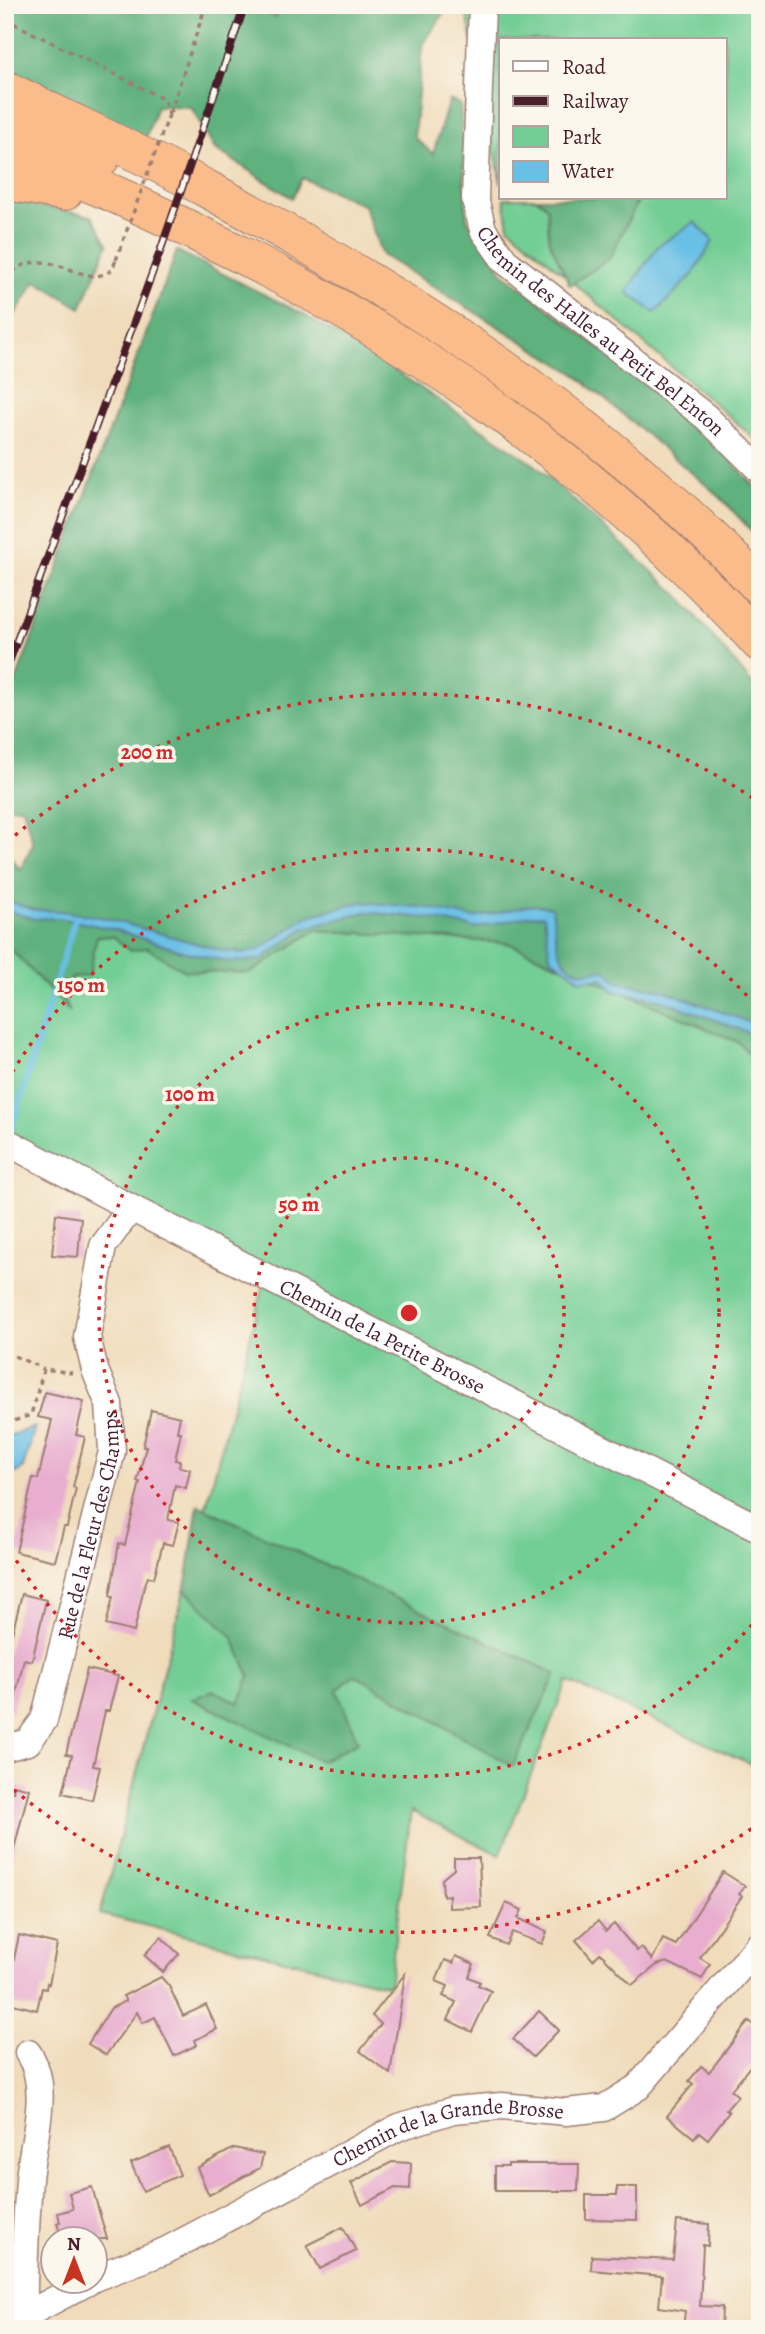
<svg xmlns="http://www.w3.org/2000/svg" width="765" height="2334" viewBox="0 0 765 2334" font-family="Alegreya,serif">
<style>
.green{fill:#73ce95;stroke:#5e7660;stroke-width:2}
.forest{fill:#5eb17e;stroke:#546854;stroke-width:2}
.water{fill:#69c0e6;stroke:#5a7088;stroke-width:2}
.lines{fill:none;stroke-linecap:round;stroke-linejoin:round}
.stream{stroke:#69c0e6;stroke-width:6}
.building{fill:#e8adcf}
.minor-casing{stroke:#9d7e73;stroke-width:29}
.highway-casing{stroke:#9d7e73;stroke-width:39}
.path{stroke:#9d7e73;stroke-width:3.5;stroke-dasharray:5 5;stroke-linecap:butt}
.minor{stroke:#fff;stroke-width:26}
.highway{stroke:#fabc8b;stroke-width:37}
.rail-casing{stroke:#4a1f2b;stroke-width:8}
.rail{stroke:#fbf7ec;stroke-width:5;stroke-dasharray:16;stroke-linecap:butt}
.path-bridge{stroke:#9d7e73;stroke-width:3.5;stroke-dasharray:5 5;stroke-linecap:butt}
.ring{fill:none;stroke:#d62828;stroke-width:3.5;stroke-dasharray:3.5 7}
.labels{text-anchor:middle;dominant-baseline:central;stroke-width:7;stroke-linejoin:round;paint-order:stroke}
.street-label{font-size:21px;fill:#4a1f2b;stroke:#fbf7ec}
.centre{fill:#d62828;stroke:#fbf7ec;stroke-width:3.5}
.ring-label{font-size:21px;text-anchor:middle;font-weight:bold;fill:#d62828;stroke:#fbf7ec;stroke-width:7;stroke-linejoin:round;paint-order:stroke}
</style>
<rect width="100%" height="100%" fill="#fbf7ec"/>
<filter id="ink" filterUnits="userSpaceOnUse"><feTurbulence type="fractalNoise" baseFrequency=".0143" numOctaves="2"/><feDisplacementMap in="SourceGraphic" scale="14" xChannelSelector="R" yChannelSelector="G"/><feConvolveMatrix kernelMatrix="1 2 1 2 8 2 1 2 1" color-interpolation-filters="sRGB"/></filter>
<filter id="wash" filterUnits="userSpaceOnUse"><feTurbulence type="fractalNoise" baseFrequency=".00686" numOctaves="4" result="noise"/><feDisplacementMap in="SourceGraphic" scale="28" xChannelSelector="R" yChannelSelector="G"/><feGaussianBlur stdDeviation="1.57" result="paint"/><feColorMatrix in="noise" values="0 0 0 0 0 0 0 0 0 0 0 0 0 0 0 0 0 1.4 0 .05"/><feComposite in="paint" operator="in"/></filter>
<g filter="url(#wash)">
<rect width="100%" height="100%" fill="#f0dcbb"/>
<g class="green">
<polygon points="465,5 760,5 760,443 509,227 504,198 725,198 725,40 501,40 501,183"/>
<polygon points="5,900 250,973 316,930 508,943 738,1042 760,1064 760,1768 567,1681 500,1855 411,1811 389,1986 100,1914 268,1269 5,1148"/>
</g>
<g class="forest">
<polygon points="5,5 252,5 275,17 280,5 449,5 422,46 414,137 433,154 449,100 460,104 467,219 504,274 695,422 760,492 760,540 719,496 574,373 382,255 364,205 302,178 292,198 214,148 191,107 157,106 144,142 22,80 5,66"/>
<polygon points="536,198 631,198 637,203 609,259 570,285 549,240 547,207"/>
<polygon points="5,199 92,216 108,244 81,308 36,281 5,330"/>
<polygon points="177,251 301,313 391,368 535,465 678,595 760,693 760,1064 738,1042 508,943 316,930 250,973 185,971 147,948 130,951 114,937 97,936 89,976 72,977 63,999 70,1012 5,943 5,848 20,870 33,844 23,807 5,807 5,710"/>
<polygon points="198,1505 556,1674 513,1766 355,1675 337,1690 358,1742 321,1761 192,1699 213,1690 239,1703 250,1676 232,1636 185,1590"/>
</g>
<g class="water">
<polygon points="695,222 713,241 693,274 655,313 627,292 658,246"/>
<path d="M5 900 34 910 60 911 101 917 220 950 242 953 258 950 308 916 362 902 430 908 474 918 532 905 552 907C555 927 555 970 583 972 590 972 598 970 606 970L618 982 663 990 760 1026V1037L662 1000 613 991 603 978 581 980 550 957 544 916 532 915 475 928 427 918 365 912 303 929 261 960 230 962 185 952 113 929 58 918 35 919 8 911 5 909Z"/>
<polygon points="35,1427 23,1468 5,1480 5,1437"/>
</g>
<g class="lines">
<polyline class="stream" points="10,1134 74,922"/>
</g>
<g id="blocks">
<g class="building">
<polygon points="56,1214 81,1218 78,1257 52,1255"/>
<polygon points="45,1392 84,1401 76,1435 85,1437 73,1487 76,1488 67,1527 64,1527 55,1561 16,1552 33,1478 38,1479 52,1420 38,1417"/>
<polygon points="151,1410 180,1417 177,1432 181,1432 175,1460 180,1461 179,1467 190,1469 186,1488 175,1485 168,1520 179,1522 173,1545 163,1543 154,1578 148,1577 144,1587 134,1632 106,1625 113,1597 110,1596 119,1543 125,1545 140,1482 137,1482 146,1447 143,1447"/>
<polygon points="22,1594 46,1600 32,1661 24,1659 12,1711 5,1710 5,1662"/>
<polygon points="87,1669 118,1676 109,1711 105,1711 93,1766 100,1767 92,1800 63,1793 72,1755 66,1754"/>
<polygon points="14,1785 29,1789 12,1857 5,1857 5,1790 13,1792"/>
<polygon points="454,1858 479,1858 481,1907 449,1908 449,1895 443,1896 442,1879 454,1869"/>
<polygon points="723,1872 745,1886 739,1894 742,1896 700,1958 710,1964 702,1979 667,1962 657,1965 632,1985 600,1953 593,1960 576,1940 598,1921 606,1931 614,1924 637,1951 641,1947 652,1960 663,1939 676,1945"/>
<polygon points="506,1903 522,1910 518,1918 547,1932 542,1944 512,1932 506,1945 490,1938"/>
<polygon points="19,1935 57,1944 49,1984 47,1983 46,1989 42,1988 37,2010 5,2002"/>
<polygon points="161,1937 179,1954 163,1972 144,1955"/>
<polygon points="456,1956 474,1964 469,1977 480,1982 478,1985 491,1991 472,2032 448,2020 456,2002 443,1996 448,1986 436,1981 445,1960 453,1963"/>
<polygon points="405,1974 399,2016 390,2074 360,2051 381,2024 372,2016"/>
<polygon points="161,1977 169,1986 183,2016 206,2005 217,2029 195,2040 197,2045 174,2056 155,2017 143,2023 137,2012 106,2055 88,2044 111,2008 126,2001 123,1996"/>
<polygon points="539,2011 559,2030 533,2057 513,2039"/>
<polygon points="749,2021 760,2029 760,2054 731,2090 738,2096 726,2110 729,2112 708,2139 699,2132 694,2138 667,2116 693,2084 689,2081 701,2066 709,2072"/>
<polygon points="169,2147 180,2175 143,2191 131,2163"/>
<polygon points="234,2148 263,2154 260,2168 209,2195 197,2168"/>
<polygon points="392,2162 411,2163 410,2189 395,2188 362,2205 351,2183"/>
<polygon points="508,2164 579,2164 578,2191 495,2191 495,2166 508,2166"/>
<polygon points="92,2187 107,2239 62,2239 57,2223 60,2222 58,2213 73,2209 69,2193"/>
<polygon points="617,2187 637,2187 637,2220 586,2219 586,2195 617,2195"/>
<polygon points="677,2221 709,2224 708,2246 703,2245 700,2306 722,2307 721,2329 683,2329 685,2311 659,2307 662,2276 591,2270 592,2256 673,2260"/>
<polygon points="343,2227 356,2251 320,2269 307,2245"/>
</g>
</g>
</g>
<g filter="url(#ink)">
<use href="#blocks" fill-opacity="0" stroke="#9d7e73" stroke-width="2"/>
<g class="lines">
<defs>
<g id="minor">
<path id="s1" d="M482 5 475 198 483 230 505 261 706 417 760 470"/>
<path id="s2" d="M5 1141 131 1208 760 1529"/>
<path id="s3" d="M5 1748 28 1742 44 1720 112 1451 109 1404 95 1370 87 1337 103 1246 131 1208"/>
<path id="s4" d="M94 2278 165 2251 399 2127 453 2110 502 2106 566 2112 604 2108 638 2087 760 1944"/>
<path d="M24 2316C23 2270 26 2225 29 2180 32 2140 52 2088 28 2053"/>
<polyline points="5,2326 88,2282"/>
</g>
<g id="highway">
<path d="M5 89C73 123 142 154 209 190 410 298 602 420 760 587"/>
<polyline points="5,125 101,158"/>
<path d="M5 153C75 174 140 205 205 237 412 337 604 472 760 643"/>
<polyline points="5,181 64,192"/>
</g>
</defs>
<use href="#minor" class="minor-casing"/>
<use href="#highway" class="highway-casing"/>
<g class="path">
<polyline points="5,19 164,99 169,115"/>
<polyline points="170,113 206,5"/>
<path d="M5 279C45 235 82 293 112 270L116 260"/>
<polyline points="5,1352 44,1369"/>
<polyline points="5,1424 31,1415 44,1369 72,1373"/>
<polyline points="5,1565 11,1567"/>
</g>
<use href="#minor" class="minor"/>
<use href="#highway" class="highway"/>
<defs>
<polyline id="rail" points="5,673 161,249 245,5"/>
</defs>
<use href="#rail" class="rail-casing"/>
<use href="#rail" class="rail"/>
<polyline class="path-bridge" points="116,260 169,115"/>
</g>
</g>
<g class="ring">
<circle cx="409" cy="1313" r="155"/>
<circle cx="409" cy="1313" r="310"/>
<path d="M759 1617A464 464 0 0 1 7 1545M7 1081A464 464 0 0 1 759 1009"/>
<path d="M760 1823A619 619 0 0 1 7 1784M7 842A619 619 0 0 1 760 803"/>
</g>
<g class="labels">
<g class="street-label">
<text stroke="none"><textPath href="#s1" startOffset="382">Chemin des Halles au Petit Bel Enton</textPath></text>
<text stroke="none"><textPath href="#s2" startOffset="425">Chemin de la Petite Brosse</textPath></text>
<text stroke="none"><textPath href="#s3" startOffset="252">Rue de la Fleur des Champs</textPath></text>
<text stroke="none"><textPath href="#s4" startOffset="388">Chemin de la Grande Brosse</textPath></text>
</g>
</g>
<circle cx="409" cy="1313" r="10" class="centre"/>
<g class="ring-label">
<text x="147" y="759">200 m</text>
<text x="81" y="992">150 m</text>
<text x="190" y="1101">100 m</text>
<text x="299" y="1211">50 m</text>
</g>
<rect width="765" height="2334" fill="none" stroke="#fbf7ec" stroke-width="28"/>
<rect x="499" y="38" width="228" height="161" fill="#fbf7ec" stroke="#b4a19f" stroke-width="2"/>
<rect x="513" y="61" width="35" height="10" fill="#ffffff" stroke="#b4a19f" stroke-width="2"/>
<text x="562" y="74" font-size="21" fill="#4a1f2b">Road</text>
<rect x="513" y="96" width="35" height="10" fill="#4a1f2b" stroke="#b4a19f" stroke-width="2"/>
<text x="562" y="108" font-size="21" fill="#4a1f2b">Railway</text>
<rect x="513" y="126" width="35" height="21" fill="#73ce95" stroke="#b4a19f" stroke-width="2"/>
<text x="562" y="144" font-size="21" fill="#4a1f2b">Park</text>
<rect x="513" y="161" width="35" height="21" fill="#69c0e6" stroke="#b4a19f" stroke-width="2"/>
<text x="562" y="178" font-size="21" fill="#4a1f2b">Water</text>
<g transform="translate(74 2260)"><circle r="33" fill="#fbf7ec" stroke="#b4a19f" stroke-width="2"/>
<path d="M0-5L12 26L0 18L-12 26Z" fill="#c8321e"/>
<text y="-10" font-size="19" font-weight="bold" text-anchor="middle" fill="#4a1f2b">N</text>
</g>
</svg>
